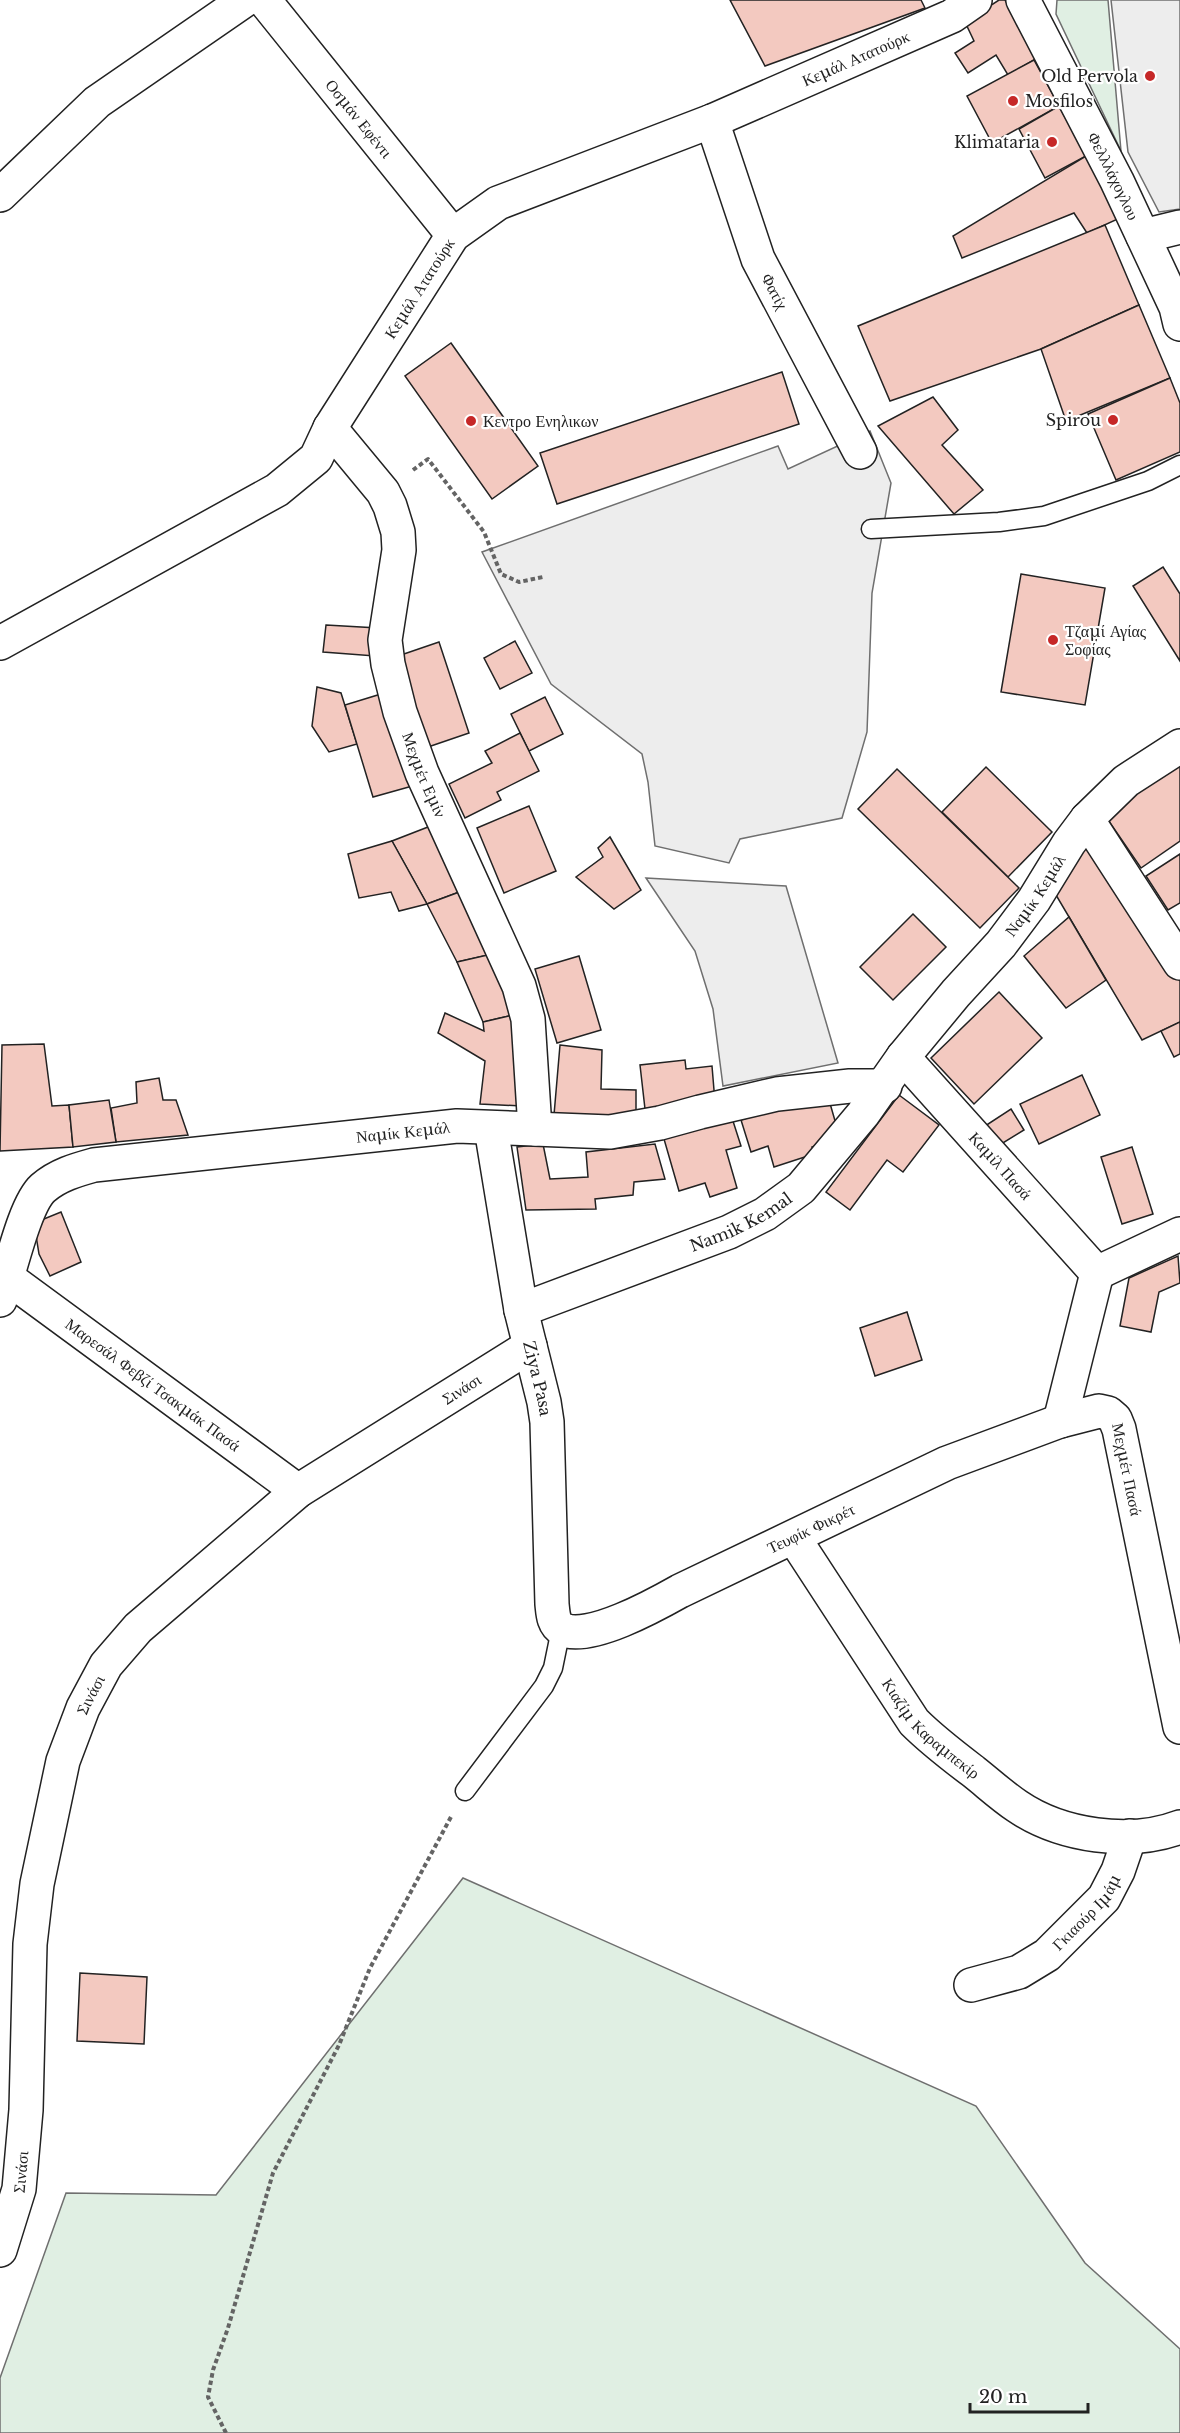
<svg xmlns="http://www.w3.org/2000/svg" width="1180" height="2433" viewBox="0 0 1180 2433" font-family="'Libre Baskerville',serif">
<style>
.green{fill:#e0efe3;stroke:#6f6f6f;stroke-width:1.5}
.parking{fill:#ededed;stroke:#6f6f6f;stroke-width:1.5}
.building{fill:#f3c9c0;stroke:#222;stroke-width:1.5}
.lines{fill:none;stroke-linecap:round;stroke-linejoin:round}
.lane-casing{stroke:#222;stroke-width:21}
.street-casing{stroke:#222;stroke-width:36}
.secondary-casing{stroke:#222;stroke-width:36}
.path{stroke:#646464;stroke-width:4;stroke-dasharray:4.5 3;stroke-linecap:butt}
.lane{stroke:#fff;stroke-width:18}
.street{stroke:#fff;stroke-width:33}
.secondary{stroke:#fff;stroke-width:33}
.poi-dot{fill:#c62828;stroke:#fff;stroke-width:2}
.labels{text-anchor:middle;dominant-baseline:central;stroke-width:4.5;stroke-linejoin:round;paint-order:stroke}
.street-label{font-size:16px;fill:#222;stroke:#fff}
.poi-label{font-size:16px;fill:#222;stroke:#fff;text-anchor:end}
</style>
<rect width="100%" height="100%" fill="#fff"/>
<g class="green">
<polygon points="1057,0 1108,0 1121,151 1056,14"/>
<polygon points="463,1878 976,2106 1085,2263 1180,2349 1180,2433 0,2433 0,2378 66,2193 216,2195"/>
</g>
<g class="parking">
<polygon points="1111,0 1180,0 1180,209 1159,212 1128,152"/>
<polygon points="870,431 891,483 872,593 867,732 842,818 740,839 729,863 655,846 648,782 642,754 551,684 482,552 778,446 788,469"/>
<polygon points="646,878 786,886 838,1063 723,1086 713,1009 695,951"/>
</g>
<g class="building">
<polygon points="730,0 921,0 925,8 765,66"/>
<polygon points="999,0 1005,0 1039,57 1008,75 996,55 968,73 955,53 974,41 965,22"/>
<polygon points="1034,60 1059,106 992,143 967,96"/>
<polygon points="1059,106 1086,156 1045,178 1019,129"/>
<polygon points="1086,156 1120,218 1087,233 1074,213 962,258 953,236"/>
<polygon points="1105,225 1139,305 1041,349 890,401 858,326"/>
<polygon points="1139,305 1170,378 1066,421 1041,349"/>
<polygon points="451,343 538,466 492,499 405,376"/>
<polygon points="782,372 799,424 557,504 540,453"/>
<polygon points="1170,378 1180,403 1180,452 1116,480 1088,414"/>
<polygon points="933,397 958,430 942,445 983,490 954,514 878,426"/>
<polygon points="1163,567 1180,594 1180,661 1133,586"/>
<polygon points="1021,574 1105,588 1085,705 1001,692"/>
<polygon points="326,625 378,628 375,656 323,652"/>
<polygon points="515,641 532,673 500,689 484,658"/>
<polygon points="439,642 469,733 428,747 398,656"/>
<polygon points="317,687 341,693 357,744 329,752 312,726"/>
<polygon points="381,694 416,785 373,797 345,705"/>
<polygon points="545,697 563,734 529,751 511,714"/>
<polygon points="520,733 539,771 497,792 501,800 465,818 449,784 492,763 485,751"/>
<polygon points="1180,762 1180,841 1141,868 1104,814"/>
<polygon points="986,767 1052,832 1008,877 942,812"/>
<polygon points="897,769 1019,888 980,928 858,809"/>
<polygon points="529,806 556,871 504,893 477,828"/>
<polygon points="428,827 462,891 427,904 392,841"/>
<polygon points="610,837 641,890 614,909 576,877 603,857 598,848"/>
<polygon points="392,841 427,904 399,911 391,892 359,898 348,854"/>
<polygon points="1087,844 1180,981 1180,1022 1142,1040 1053,890"/>
<polygon points="1180,854 1180,903 1168,910 1146,876"/>
<polygon points="462,891 492,954 457,962 427,904"/>
<polygon points="913,914 946,947 893,1000 860,967"/>
<polygon points="1069,917 1106,980 1066,1008 1024,956"/>
<polygon points="492,954 517,1014 483,1022 457,962"/>
<polygon points="579,956 601,1030 557,1043 535,969"/>
<polygon points="999,992 1042,1038 974,1104 931,1058"/>
<polygon points="445,1013 484,1031 483,1022 517,1014 522,1106 480,1104 485,1061 438,1033"/>
<polygon points="1180,1022 1180,1054 1174,1057 1161,1031"/>
<polygon points="44,1044 52,1106 69,1105 73,1147 0,1151 2,1045"/>
<polygon points="560,1045 602,1050 601,1089 636,1090 636,1114 612,1120 554,1115"/>
<polygon points="685,1060 686,1069 712,1066 715,1102 645,1109 640,1065"/>
<polygon points="1082,1075 1100,1115 1039,1144 1020,1104"/>
<polygon points="159,1078 163,1100 176,1100 188,1135 116,1142 111,1108 137,1103 136,1082"/>
<polygon points="827,1093 840,1138 812,1147 814,1154 774,1167 768,1146 751,1152 741,1120"/>
<polygon points="899,1095 939,1125 903,1172 887,1160 850,1210 826,1192"/>
<polygon points="109,1100 116,1142 73,1147 69,1105"/>
<polygon points="1011,1109 1024,1130 998,1146 985,1126"/>
<polygon points="732,1118 741,1146 726,1150 737,1188 710,1197 705,1183 679,1191 664,1139"/>
<polygon points="543,1144 550,1179 588,1177 586,1152 655,1144 665,1179 634,1182 633,1195 595,1199 596,1209 526,1210 517,1147"/>
<polygon points="1132,1147 1153,1214 1122,1224 1101,1157"/>
<polygon points="61,1212 81,1262 50,1276 39,1254 34,1223"/>
<polygon points="1178,1256 1180,1283 1159,1292 1151,1332 1120,1326 1129,1278"/>
<polygon points="907,1312 922,1360 875,1376 860,1328"/>
<polygon points="80,1973 147,1977 144,2044 77,2041"/>
</g>
<g class="lines">
<defs>
<g id="lane">
<polyline points="871,529 999,522 1044,516 1148,481 1180,465"/>
<polyline points="465,1791 544,1686 553,1668 561,1629"/>
</g>
<g id="street">
<path id="s1" d="M264 0 453 235"/>
<path id="s2" d="M712 121 758 259 860 452"/>
<polyline points="0,195 97,102 245,0"/>
<polyline points="1143,236 1180,227"/>
<path id="s3" d="M330 428 383 492 390 506 398 532 399 550 385 640 388 664 400 712 422 773 519 986 528 1019 535 1129"/>
<path id="s4" d="M0 643 277 490 316 458 330 428 453 235 498 203 712 121 952 16 975 0"/>
<polyline points="1087,819 1180,963"/>
<path id="s5" d="M903 1057 1097 1273"/>
<path id="s6" d="M491 1128 521 1310 544 1402 547 1422 552 1604C553 1613 553 1624 562 1629 587 1643 657 1604 680 1591L947 1463 1060 1421 1099 1411 1108 1413 1115 1419 1119 1429 1180 1727"/>
<polyline points="1097,1273 1180,1234"/>
<path id="s7" d="M8 1278 298 1491"/>
<path id="s8" d="M0 1300C10 1273 24 1205 43 1188 58 1175 76 1170 94 1165L457 1126 610 1132 660 1123 700 1112 777 1094 850 1086H885"/>
<path id="s9" d="M521 1310 729 1232 765 1214 801 1188 863 1114 903 1057 956 993 1001 944 1034 900 1069 843 1087 819 1126 781 1180 746"/>
<polyline points="1060,1421 1097,1273"/>
<path id="s10" d="M794 1538 914 1722C933 1741 953 1756 974 1772 988 1783 1002 1796 1017 1806 1061 1836 1130 1846 1180 1827"/>
<path id="s11" d="M971 1985 1019 1972 1047 1955 1104 1898 1118 1871 1130 1836"/>
</g>
<g id="secondary">
<path id="s12" d="M1023 0 1117 181 1176 307 1180 324"/>
<path id="s13" d="M0 2250 19 2189 26 2110 30 1944 37 1884 63 1761 83 1708 106 1665 138 1628 298 1491 530 1346"/>
</g>
</defs>
<use href="#lane" class="lane-casing"/>
<use href="#street" class="street-casing"/>
<use href="#secondary" class="secondary-casing"/>
<g class="path">
<polyline points="413,470 428,459 484,532 501,574 519,582 543,577"/>
<polyline points="226,2433 208,2397 213,2370 228,2328 273,2173 339,2045 370,1968 452,1815"/>
</g>
<use href="#lane" class="lane"/>
<use href="#street" class="street"/>
<use href="#secondary" class="secondary"/>
</g>
<g class="poi-dot">
<circle cx="1150" cy="76" r="6"/>
<circle cx="1013" cy="101" r="6"/>
<circle cx="1052" cy="142" r="6"/>
<circle cx="1113" cy="420" r="6"/>
<circle cx="471" cy="421" r="6"/>
<circle cx="1053" cy="640" r="6"/>
</g>
<g class="labels">
<g class="street-label">
<text stroke="none"><textPath href="#s4" startOffset="1070">Κεμάλ Ατατούρκ</textPath></text>
<text stroke="none"><textPath href="#s1" startOffset="152">Οσμάν Εφέντι</textPath></text>
<text stroke="none"><textPath href="#s12" startOffset="198">Φελλλάχογλου</textPath></text>
<text stroke="none"><textPath href="#s4" startOffset="566">Κεμάλ Ατατούρκ</textPath></text>
<text stroke="none"><textPath href="#s2" startOffset="182">Φατίχ</textPath></text>
<text stroke="none"><textPath href="#s3" startOffset="376">Μεχμέτ Εμίν</textPath></text>
<text stroke="none"><textPath href="#s9" startOffset="682">Ναμίκ Κεμάλ</textPath></text>
<text stroke="none"><textPath href="#s8" startOffset="488">Ναμίκ Κεμάλ</textPath></text>
<text stroke="none"><textPath href="#s5" startOffset="146">Καμίλ Πασά</textPath></text>
<text stroke="none"><textPath href="#s9" startOffset="237">Namik Kemal</textPath></text>
<text stroke="none"><textPath href="#s6" startOffset="255">Ziya Pasa</textPath></text>
<text stroke="none"><textPath href="#s7" startOffset="180">Μαρεσάλ Φεβζί Τσακμάκ Πασά</textPath></text>
<text stroke="none"><textPath href="#s13" startOffset="1053">Σινάσι</textPath></text>
<text stroke="none"><textPath href="#s6" startOffset="1164">Μεχμέτ Πασά</textPath></text>
<text stroke="none"><textPath href="#s6" startOffset="782">Τευφίκ Φικρέτ</textPath></text>
<text stroke="none"><textPath href="#s13" startOffset="567">Σινάσι</textPath></text>
<text stroke="none"><textPath href="#s10" startOffset="236">Κιαζίμ Καραμπεκίρ</textPath></text>
<text stroke="none"><textPath href="#s11" startOffset="141">Γκιαούρ Ιμάμ</textPath></text>
<text stroke="none"><textPath href="#s13" startOffset="81">Σινάσι</textPath></text>
</g>
<g class="poi-label">
<text x="1138" y="76">Old Pervola</text>
<text x="1025" y="101" text-anchor="start">Mosfilos</text>
<text x="1040" y="142">Klimataria</text>
<text x="1101" y="420">Spirou</text>
<text x="483" y="421" text-anchor="start">Κεντρο Ενηλικων</text>
<text x="1065" y="631" text-anchor="start">Τζαμί Αγίας<tspan x="1065" dy="18">Σοφίας</tspan></text>
</g>
</g>
<path d="M970 2403v9h118v-9" fill="none" stroke="#222222" stroke-width="3"/>
<text x="979" y="2403" font-size="18" fill="#222222" stroke="#ffffff" stroke-width="4.5" paint-order="stroke">20 m</text>
</svg>
